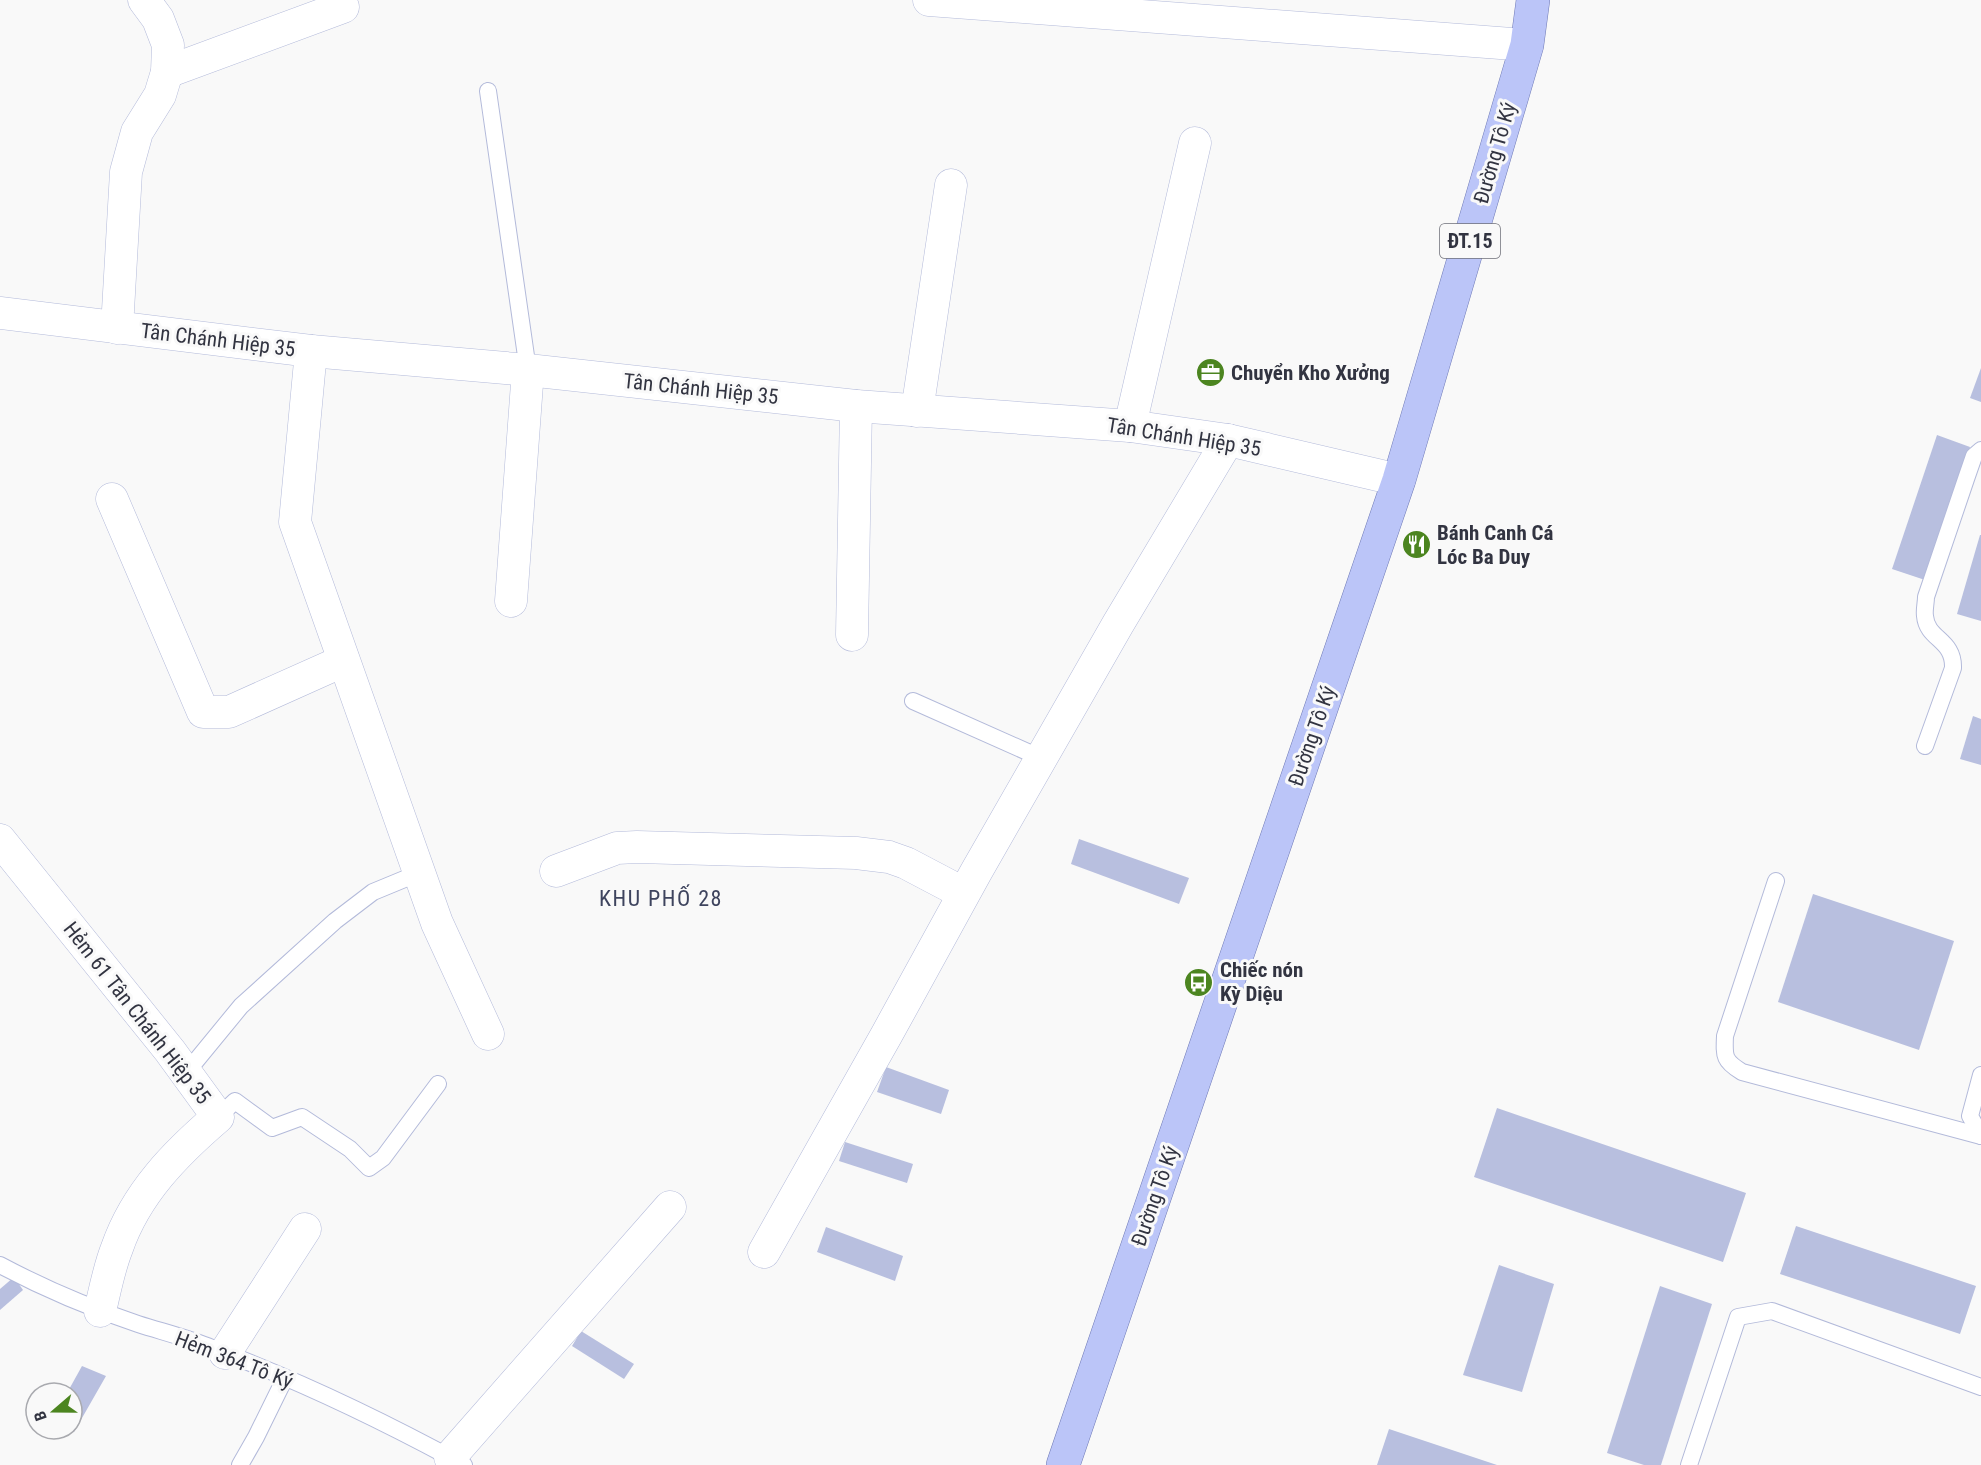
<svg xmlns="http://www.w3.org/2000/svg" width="1981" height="1465" viewBox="0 0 1981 1465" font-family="'Roboto Condensed',sans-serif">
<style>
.building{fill:#b8bfdf}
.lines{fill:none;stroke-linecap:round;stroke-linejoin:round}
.service-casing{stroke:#b3bada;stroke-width:18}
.minor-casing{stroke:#b3bada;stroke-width:33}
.primary-casing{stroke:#6e79b5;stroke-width:34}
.service{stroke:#fff;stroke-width:16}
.minor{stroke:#fff;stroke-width:32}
.primary{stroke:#bbc5f8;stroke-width:33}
.labels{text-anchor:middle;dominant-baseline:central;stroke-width:6;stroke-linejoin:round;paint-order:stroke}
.shield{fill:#f9f9f9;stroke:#6e6f78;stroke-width:1.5}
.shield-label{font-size:20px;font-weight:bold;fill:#323441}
.street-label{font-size:21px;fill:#323441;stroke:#f9f9f9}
.poi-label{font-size:21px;font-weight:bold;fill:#323441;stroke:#f9f9f9;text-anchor:start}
.neighbourhood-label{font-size:22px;letter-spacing:1.5px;fill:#3e445e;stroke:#f9f9f9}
</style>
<rect width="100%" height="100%" fill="#f9f9f9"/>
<g class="building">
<polygon points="1981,368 1981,402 1970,398"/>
<polygon points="1937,435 1970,447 1925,580 1892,569"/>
<polygon points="1980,535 1981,535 1981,621 1957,614"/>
<polygon points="1973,716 1981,719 1981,765 1960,759"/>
<polygon points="1079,839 1189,878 1179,904 1071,864"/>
<polygon points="1813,894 1954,941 1919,1050 1778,1002"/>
<polygon points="886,1067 949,1090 941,1114 877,1092"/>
<polygon points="1497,1108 1746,1193 1723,1262 1474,1177"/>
<polygon points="845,1142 913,1164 907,1183 839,1161"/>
<polygon points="1796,1226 1976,1286 1960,1334 1780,1274"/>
<polygon points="826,1227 903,1256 895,1281 817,1252"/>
<polygon points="1499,1265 1554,1284 1522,1392 1463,1375"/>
<polygon points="14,1277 23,1290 0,1310 0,1289"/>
<polygon points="1660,1286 1712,1304 1661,1465 1644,1465 1607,1453"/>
<polygon points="581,1331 634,1364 624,1379 572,1346"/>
<polygon points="82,1366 106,1376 74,1432 68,1429 72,1429 72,1393 67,1393"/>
<polygon points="1389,1429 1497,1465 1377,1465"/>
</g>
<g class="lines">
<defs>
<g id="service">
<polyline points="488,91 528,370"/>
<polyline points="913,701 1041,758"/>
<path d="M1925 746 1953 668C1954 639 1927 640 1925 616 1924 610 1926 603 1926 597L1966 479 1974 456 1981 450"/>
<path d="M1776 881 1725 1036C1724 1057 1724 1061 1742 1072L1981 1136"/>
<polyline points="186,1073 241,1006 335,921 373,892 419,873"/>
<polyline points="1981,1075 1970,1116 1981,1136"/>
<polyline points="218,1117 235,1101 272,1128 302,1117 350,1149 369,1168 383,1158 438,1084"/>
<path d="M0 1265C45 1289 90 1308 138 1324 163 1332 188 1338 212 1348 298 1380 383 1421 464 1465"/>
<polyline points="240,1465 256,1437 285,1378"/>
<polyline points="1689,1465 1738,1317 1772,1311 1981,1387"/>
</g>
<g id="minor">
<polyline points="929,0 1527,45"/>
<polyline points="167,72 343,7"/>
<polyline points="0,313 311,351 528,370 856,406 1130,426 1228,440 1399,480"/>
<polyline points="117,328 126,172 137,132 160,95 167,72 168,45 158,19 144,0"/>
<polyline points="311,351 295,522 437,923 488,1034"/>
<polyline points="917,411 951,185"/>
<polyline points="1130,426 1195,143"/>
<polyline points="112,499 203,712 229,712 343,661"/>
<polyline points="511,601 528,370"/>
<polyline points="852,635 856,406"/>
<path d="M0 840 170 1051 218 1117C176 1153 136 1193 117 1248 109 1268 105 1290 100 1311"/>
<polyline points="556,871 617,848 637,847 856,853 889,857 906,863 963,893"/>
<polyline points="764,1252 887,1034 976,872 1118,624 1228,440"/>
<polyline points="225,1353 305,1229"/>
<polyline points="450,1457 670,1207"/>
</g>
<polyline id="primary" points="1063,1465 1399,480 1527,45 1533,0"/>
</defs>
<use href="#service" class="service-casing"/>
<use href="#minor" class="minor-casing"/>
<use href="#primary" class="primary-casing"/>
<use href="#service" class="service"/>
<use href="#minor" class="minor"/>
<use href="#primary" class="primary"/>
</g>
<defs>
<symbol id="office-disc" viewBox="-11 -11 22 22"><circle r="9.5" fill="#4c8520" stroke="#f9f9f9"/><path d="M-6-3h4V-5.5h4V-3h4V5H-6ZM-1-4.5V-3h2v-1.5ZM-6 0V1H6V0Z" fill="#fff"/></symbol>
<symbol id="restaurant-disc" viewBox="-11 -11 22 22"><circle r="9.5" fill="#4c8520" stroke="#f9f9f9"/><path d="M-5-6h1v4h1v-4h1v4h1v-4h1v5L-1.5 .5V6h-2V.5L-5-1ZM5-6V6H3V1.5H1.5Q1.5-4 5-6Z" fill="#fff"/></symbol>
<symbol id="bus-disc" viewBox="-11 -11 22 22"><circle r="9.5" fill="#4c8520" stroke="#f9f9f9"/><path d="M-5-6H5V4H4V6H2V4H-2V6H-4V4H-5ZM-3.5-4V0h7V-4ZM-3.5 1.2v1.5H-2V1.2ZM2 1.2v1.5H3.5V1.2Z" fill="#fff"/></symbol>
</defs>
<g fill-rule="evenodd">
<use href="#office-disc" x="1194" y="356" width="33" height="33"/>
<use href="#restaurant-disc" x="1400" y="528" width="33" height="33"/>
<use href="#bus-disc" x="1182" y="966" width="33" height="33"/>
</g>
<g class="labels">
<rect class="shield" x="1440" y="224" width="60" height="34" rx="4.5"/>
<g class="shield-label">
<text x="1470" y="241">ĐT.15</text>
</g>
<g class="street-label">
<text transform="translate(1495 153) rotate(-74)">Đường Tô Ký</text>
<text transform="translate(218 340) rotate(7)">Tân Chánh Hiệp 35</text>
<text transform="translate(701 389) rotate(6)">Tân Chánh Hiệp 35</text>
<text transform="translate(1184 437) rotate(9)">Tân Chánh Hiệp 35</text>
<text transform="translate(1312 736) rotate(-71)">Đường Tô Ký</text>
<text transform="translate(137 1013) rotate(52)">Hẻm 61 Tân Chánh Hiệp 35</text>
<text transform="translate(1155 1196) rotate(-71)">Đường Tô Ký</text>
<text transform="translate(234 1360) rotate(21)">Hẻm 364 Tô Ký</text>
</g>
<g class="poi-label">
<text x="1231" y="373">Chuyển Kho Xưởng</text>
<text x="1437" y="533">Bánh Canh Cá<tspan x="1437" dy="24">Lóc Ba Duy</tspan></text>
<text x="1220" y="970">Chiếc nón<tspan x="1220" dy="24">Kỳ Diệu</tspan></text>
</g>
<g class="neighbourhood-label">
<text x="661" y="898">KHU PHỐ 28</text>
</g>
</g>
<g transform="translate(54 1411) rotate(250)"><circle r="28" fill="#f9f9f9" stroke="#a9aaaf" stroke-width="1.5"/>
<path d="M0-4.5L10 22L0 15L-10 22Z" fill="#4c8520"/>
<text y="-9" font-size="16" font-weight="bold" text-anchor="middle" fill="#323441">B</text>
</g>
</svg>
